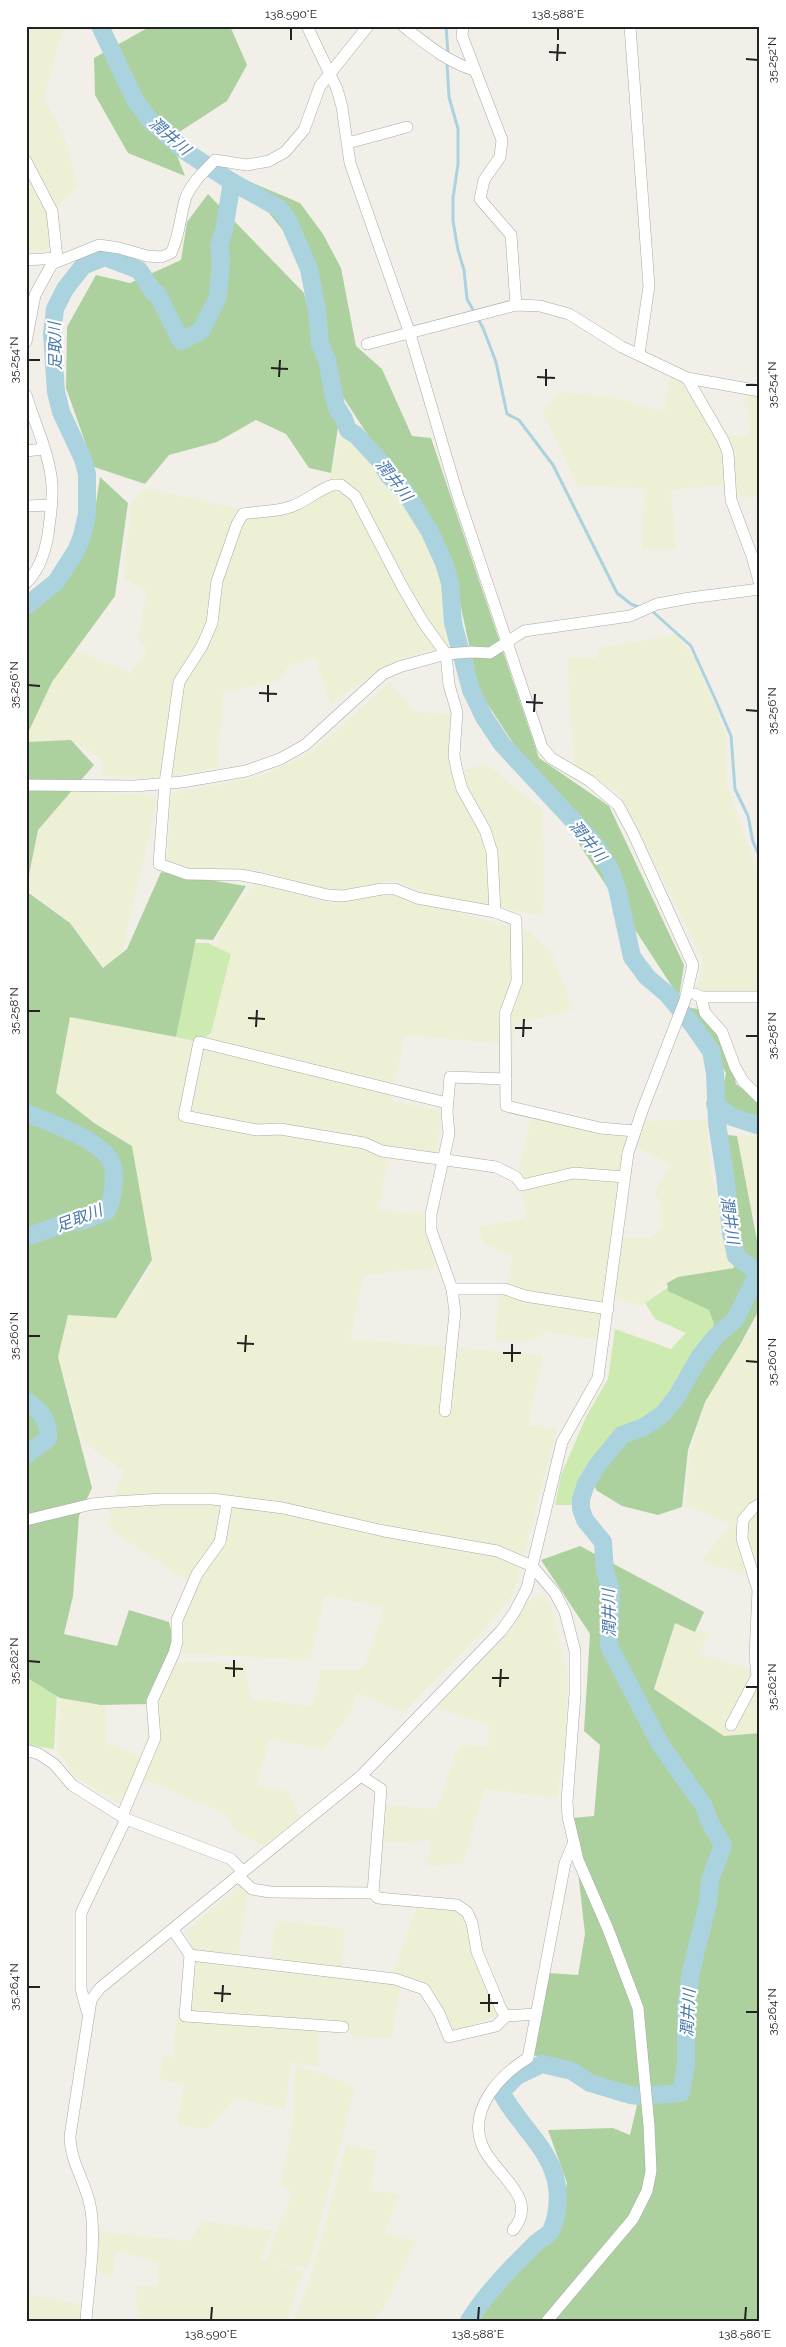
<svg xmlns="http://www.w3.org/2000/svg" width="786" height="2347" viewBox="0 0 786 2347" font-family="Raleway,'Noto Sans JP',sans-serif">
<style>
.farmland{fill:#eef0d5}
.grass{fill:#cdebb0}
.forest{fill:#add19e}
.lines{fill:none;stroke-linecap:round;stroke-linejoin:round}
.stream{stroke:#aad3df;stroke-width:3}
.river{stroke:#aad3df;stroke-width:18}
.minor-casing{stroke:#a9a9a9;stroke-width:12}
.minor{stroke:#fff;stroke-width:11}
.ticks{fill:none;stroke:#222;stroke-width:2}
.labels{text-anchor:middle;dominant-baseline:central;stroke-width:4.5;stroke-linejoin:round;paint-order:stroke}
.water-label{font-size:16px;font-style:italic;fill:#4a7aab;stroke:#fff}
.neatline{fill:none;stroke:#222;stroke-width:2}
.ticks-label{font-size:12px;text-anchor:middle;fill:#222}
</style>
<rect width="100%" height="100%" fill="#f2efe9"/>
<g class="farmland">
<polygon points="26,26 64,26 44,97 68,146 78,187 52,211 51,248 26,253"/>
<polygon points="670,375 680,382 718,438 722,451 726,485 671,490 676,549 642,549 644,489 577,485 543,411 559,392 612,397 664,412"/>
<polygon points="746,388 760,392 760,513 758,496 737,498 731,449 726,436 750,436"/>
<polygon points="342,433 426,518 451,599 454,641 386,666 330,704 315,657 289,665 281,680 224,692 217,768 159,779 101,776 103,761 71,740 26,742 26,737 54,678 72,649 130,673 147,650 138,638 147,592 123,577 131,505 144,488 245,510 274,510 327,487"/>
<polygon points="677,634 695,659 725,731 727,785 760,881 760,992 708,992 697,989 703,960 619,793 574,768 567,657 597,659 599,648"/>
<polygon points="390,682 414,711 451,714 455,741 457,771 487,764 541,809 544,853 543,916 427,895 397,880 336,891 254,870 199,871 167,860 171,794 262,776 313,751"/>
<polygon points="72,790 158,796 123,949 106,970 70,923 27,888 38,830"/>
<polygon points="254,883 334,904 386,893 528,931 551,951 573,1009 516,1024 513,1045 404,1035 392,1101 442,1111 436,1159 390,1152 378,1210 431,1214 436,1268 364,1275 350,1339 543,1355 528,1425 557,1429 513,1595 483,1630 404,1712 357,1693 350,1713 323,1750 270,1738 257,1785 289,1792 300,1816 265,1846 237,1833 224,1813 145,1780 121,1804 75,1777 58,1750 60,1698 107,1706 105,1742 142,1757 153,1706 170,1662 245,1663 251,1699 312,1706 321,1670 364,1669 380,1621 382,1607 325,1595 310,1660 174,1653 187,1581 108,1528 113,1497 124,1471 83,1442 56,1350 69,1309 116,1318 152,1267 132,1146 54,1101 70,1017 199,1042 210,1036 231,955 216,947 224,922"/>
<polygon points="531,1119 627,1135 611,1239 651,1238 661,1227 660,1201 654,1193 671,1164 637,1147 645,1121 707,1119 710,1168 734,1268 662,1287 641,1306 616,1297 603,1296 599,1340 546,1332 533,1341 496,1341 498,1292 507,1287 512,1255 483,1243 479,1227 526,1218 522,1186 516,1177"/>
<polygon points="760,1135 760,1214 750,1213 737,1136"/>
<polygon points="760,1318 760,1733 724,1736 653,1689 675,1623 710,1634 699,1654 752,1670 757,1578 701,1561 731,1524 685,1506 690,1454 705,1401 728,1361"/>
<polygon points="543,1594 552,1609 568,1679 564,1755 557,1798 485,1789 463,1864 426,1866 431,1841 381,1842 384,1805 437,1809 455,1755 462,1744 488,1747 489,1725 434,1707 509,1632 528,1601"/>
<polygon points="241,1885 248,1894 237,1964 269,1967 276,1920 345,1929 341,1976 392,1975 418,1904 459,1910 481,1962 497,2016 453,2032 430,1989 401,1986 391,2038 354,2037 346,2031 318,2032 318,2067 291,2062 285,2110 235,2098 207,2129 177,2125 184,2085 160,2079 162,2057 173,2056 177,2014 194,1957 186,1931"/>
<polygon points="296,2065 355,2086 309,2268 272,2263 303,2272 287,2321 210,2321 214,2303 210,2321 151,2321 137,2317 136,2286 158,2285 157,2263 116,2250 112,2276 94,2271 97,2231 189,2241 203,2221 273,2231 260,2259 267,2261 278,2226 292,2193 280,2186 292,2128"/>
<polygon points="346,2146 376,2150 371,2190 400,2194 384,2232 416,2242 385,2307 372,2321 294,2321 311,2276"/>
<polygon points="26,2293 80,2305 79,2321 26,2321"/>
</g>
<g class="grass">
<polygon points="195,943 208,943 231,954 211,1033 199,1042 176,1037"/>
<polygon points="667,1288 707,1305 714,1324 674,1399 595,1470 574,1505 555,1505 561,1475 586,1417 608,1379 615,1329 671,1349 686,1333 655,1319 645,1303"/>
<polygon points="26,1677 41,1683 57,1693 54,1749 26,1745"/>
</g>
<g class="forest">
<polygon points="151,26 230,26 247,65 227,101 170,138 185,176 128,153 95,95 94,58"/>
<polygon points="241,178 300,203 323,234 341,268 356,346 382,369 412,436 431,438 539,758 609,806 684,965 679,997 479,691 456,584 415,508 332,380 293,243"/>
<polygon points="208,194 304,293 338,427 331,473 309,468 286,434 256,420 217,442 169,455 145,484 94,467 66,388 67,327 96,275 130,283 181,260 187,222"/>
<polygon points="100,477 128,503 115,596 52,682 26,737 26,605 60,590 92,530"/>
<polygon points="71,740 94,765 38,830 26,890 26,742"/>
<polygon points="161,872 246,886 213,940 196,939 176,1037 70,1017 56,1093 94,1123 132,1146 152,1260 116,1318 68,1315 58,1357 92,1488 79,1516 73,1596 64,1634 117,1646 129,1610 169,1622 174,1641 148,1704 101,1705 60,1698 26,1677 26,891 70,923 103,968 127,949"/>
<polygon points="686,1007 698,1009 729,1049 736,1084 760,1102 760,1134 734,1126 721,1115 721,1096 726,1073"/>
<path d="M718 1134 737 1136 760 1256V1308L741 1343 705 1402 688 1450 682 1507 658 1515 622 1506 596 1490 591 1475 613 1435C623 1431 634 1429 643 1424 663 1414 705 1346 714 1324L709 1310 668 1291 667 1283 678 1277 734 1268 723 1207Z"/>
<polygon points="580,1546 704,1612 695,1632 675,1623 654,1689 724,1736 760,1733 760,2321 475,2321 516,2272 556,2232 567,2183 548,2130 613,2128 630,2135 639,2097 531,2054 548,1973 578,1975 585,1934 572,1818 594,1816 600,1745 584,1731 590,1634 541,1560"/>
</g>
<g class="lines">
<g class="stream">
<polyline points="446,26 448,54"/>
<polyline points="447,63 449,97 458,129 458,164 453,198 453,221 458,250 464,270 467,299 483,328 496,362 507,414 519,420 553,465 617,593 631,604 641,608"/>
<polyline points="652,611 691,646 716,701 731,736 735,789 748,816 753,842 760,857"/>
</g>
<g class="river">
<path d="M100 26 135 100 148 118 185 151 232 182 279 208 288 220 309 269 317 310 320 344 327 360 336 406 344 419 348 430 356 435 380 461 389 476 404 490 430 532 444 563 450 583 453 623 471 690 484 717 502 744 592 841 609 867 617 888 632 957 647 977 667 994 692 1024 711 1051 715 1073 717 1123 725 1175 731 1233 736 1256 758 1273 735 1320 715 1337 700 1356 677 1396 663 1414 644 1427 622 1435 596 1467 586 1484 581 1499V1509L585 1520 603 1542 605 1571 611 1591 609 1646 660 1744 704 1806 710 1823 723 1845 710 1880 708 1903 691 1971 686 2008V2064L681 2093 639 2096 630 2095 590 2083 572 2071 542 2064 517 2076 501 2092C516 2121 542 2141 553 2171 560 2188 559 2214 551 2231 548 2236 538 2240 534 2245 511 2268 486 2293 469 2321"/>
<polyline points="26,606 56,582 76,551 82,536 87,514 87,474 83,459 61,412 56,392 52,334 55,309 65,289 83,266 105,257 139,270 154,293 157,293 181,341 201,331 218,297 221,259 219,246 224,230 232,182"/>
<polyline points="715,1104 732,1117 760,1126"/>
<path d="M26 1113C47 1121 106 1142 112 1164 116 1178 113 1198 107 1211L88 1219 69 1222 26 1237"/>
<path d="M26 1401C42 1411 49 1421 48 1439L26 1455"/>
</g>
<defs>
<g id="minor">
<path d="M403 26C425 43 447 62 474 70"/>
<polyline points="463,26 462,36 502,140 500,157 484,180 480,199 511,235 516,305"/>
<polyline points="630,26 649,286 639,354"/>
<polyline points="348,143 407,127"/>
<polyline points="26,161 52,211 57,258"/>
<polyline points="26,260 57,258 53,263"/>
<path d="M26 342 35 295 52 264 99 245 119 248 147 256 161 257 171 253C180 235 180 215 186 197 192 182 205 171 215 160L247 165 269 161 285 152 304 130 320 86 368 26"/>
<polyline points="367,344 516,305 540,306 569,314 622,347 687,378 723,440 728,453 731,500 752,556 760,585"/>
<polyline points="687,378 760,391"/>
<path d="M26 395C35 424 50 455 52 485 53 502 50 518 48 535 45 552 39 571 26 583"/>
<polyline points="26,451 43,449"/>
<path d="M333 485H341L355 496 402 586 423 622 446 654 449 685 457 712 454 755 457 771 462 789 485 830 492 852 495 912 417 898 395 889H382L343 896 328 895 262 879 241 875 187 874 159 864 165 783 179 682 202 646 212 623 217 581 237 524 243 514C259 511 276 512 290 507 306 502 317 490 333 485Z"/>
<polyline points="26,506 52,505"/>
<polyline points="26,785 135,786 182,782 246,771 280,759 305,745 383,674 399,667 446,654 472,652 490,653 524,631 630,616 657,604 690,598 760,589"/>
<polyline points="495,912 516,920 517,981 505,1014 506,1106 600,1128 635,1131"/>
<polyline points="695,994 701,997 760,997"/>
<polyline points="701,997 705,1013 722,1032 735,1067 743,1081 760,1098"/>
<polyline points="447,1103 199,1042 184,1116 257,1130 280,1129 364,1143 382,1151 496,1167 516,1177 522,1185 574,1173 624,1177"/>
<polyline points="452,1289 505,1289 525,1296 608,1309"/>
<polyline points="445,1411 455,1312 452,1289 431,1230 431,1214 449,1134 447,1112 450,1077 506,1079"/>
<polyline points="26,1520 92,1504 113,1502 162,1499 212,1499 283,1508 384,1531 497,1551 532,1566 555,1593 565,1612 575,1651 575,1694 567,1801 568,1817 578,1860 608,1929 638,2008 649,2126 651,2171 647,2191 633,2219 547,2321"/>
<polyline points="731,1725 757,1676 755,1656 758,1590 742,1539 743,1520 753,1508 760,1504"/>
<polyline points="26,1750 39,1754 54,1764 72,1785 126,1819 231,1859 243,1872"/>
<polyline points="361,1776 381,1789 373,1893"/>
<polyline points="122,1816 155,1738 152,1701 174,1653 177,1642 177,1620 197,1574 220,1542 227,1502"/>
<polyline points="173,1930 190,1955 185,2016 343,2027"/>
<polyline points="190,1955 395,1979 424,1989 439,2013 449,2037 496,2026 506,2016 501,2009 477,1952 472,1923 467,1912 457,1905 378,1898 373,1893 270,1892 252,1889 238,1876"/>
<polyline points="87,2011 81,1989 81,1913 126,1819"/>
<polyline points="506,2016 536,2014"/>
<path d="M513 2230C541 2197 493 2174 482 2145 468 2109 500 2075 528 2058L565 1863 574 1842"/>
<path d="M86 2321C88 2287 97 2238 90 2205 85 2181 70 2161 70 2136L91 2000 100 1988 361 1776 501 1631 514 1613 527 1588 562 1442 598 1378 628 1153 642 1111 685 1000 693 965 633 833 618 805 590 781 551 758 542 747 457 493 410 334 350 163 342 107 337 89 307 26"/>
</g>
</defs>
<use href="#minor" class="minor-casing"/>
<use href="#minor" class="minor"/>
</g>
<path class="ticks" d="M291 40V28M558 40V28M549 52 566 53M746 59 758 60M557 61 558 44M28 360H40M271 368 288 369M279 377 280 360M537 377 555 378M746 385H758M546 386V369M28 685 40 686M259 693 277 694M268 702V685M526 702 543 703M746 710 758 711M534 712 535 694M28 1011H40M248 1018 265 1019M256 1027 257 1010M515 1028H532M746 1036H758M523 1037 524 1019M28 1336H40M237 1343 254 1344M245 1352 246 1335M503 1353H521M746 1361 758 1362M512 1362V1344M28 1661 40 1662M225 1668 243 1669M234 1677V1660M492 1678H509M500 1687 501 1669M746 1687H758M28 1987H40M214 1993 231 1994M222 2002 223 1985M480 2003H498M489 2012V1994M746 2012H758M211 2320 212 2307M478 2320 479 2307M745 2320 746 2307"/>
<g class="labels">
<g class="water-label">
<text transform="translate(170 136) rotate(41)">潤井川</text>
<text transform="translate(55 346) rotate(-91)">足取川</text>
<text transform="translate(394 480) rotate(52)">潤井川</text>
<text transform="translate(588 841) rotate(51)">潤井川</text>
<text transform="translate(79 1218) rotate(-21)">足取川</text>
<text transform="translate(730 1220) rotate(82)">潤井川</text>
<text transform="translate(609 1613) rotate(-91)">潤井川</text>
<text transform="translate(688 2013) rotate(-87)">潤井川</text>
</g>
</g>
<rect width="786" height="2347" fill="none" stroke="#ffffff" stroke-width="55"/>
<rect x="28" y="28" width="730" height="2292" class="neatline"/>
<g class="ticks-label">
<text x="291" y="18">138.590°E</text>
<text x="558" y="18">138.588°E</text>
<text transform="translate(772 60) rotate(-90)" y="4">35.252°N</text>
<text transform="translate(14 360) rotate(-90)" y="4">35.254°N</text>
<text transform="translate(772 385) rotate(-90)" y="4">35.254°N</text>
<text transform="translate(14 685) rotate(-90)" y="4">35.256°N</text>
<text transform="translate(772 711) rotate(-90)" y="4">35.256°N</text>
<text transform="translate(14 1011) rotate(-90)" y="4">35.258°N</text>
<text transform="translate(772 1036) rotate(-90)" y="4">35.258°N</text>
<text transform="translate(14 1336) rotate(-90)" y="4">35.260°N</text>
<text transform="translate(772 1362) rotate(-90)" y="4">35.260°N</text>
<text transform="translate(14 1661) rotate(-90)" y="4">35.262°N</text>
<text transform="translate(772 1687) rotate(-90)" y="4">35.262°N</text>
<text transform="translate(14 1987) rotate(-90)" y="4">35.264°N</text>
<text transform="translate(772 2012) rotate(-90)" y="4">35.264°N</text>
<text x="211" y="2338">138.590°E</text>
<text x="478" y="2338">138.588°E</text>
<text x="745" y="2338">138.586°E</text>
</g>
</svg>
